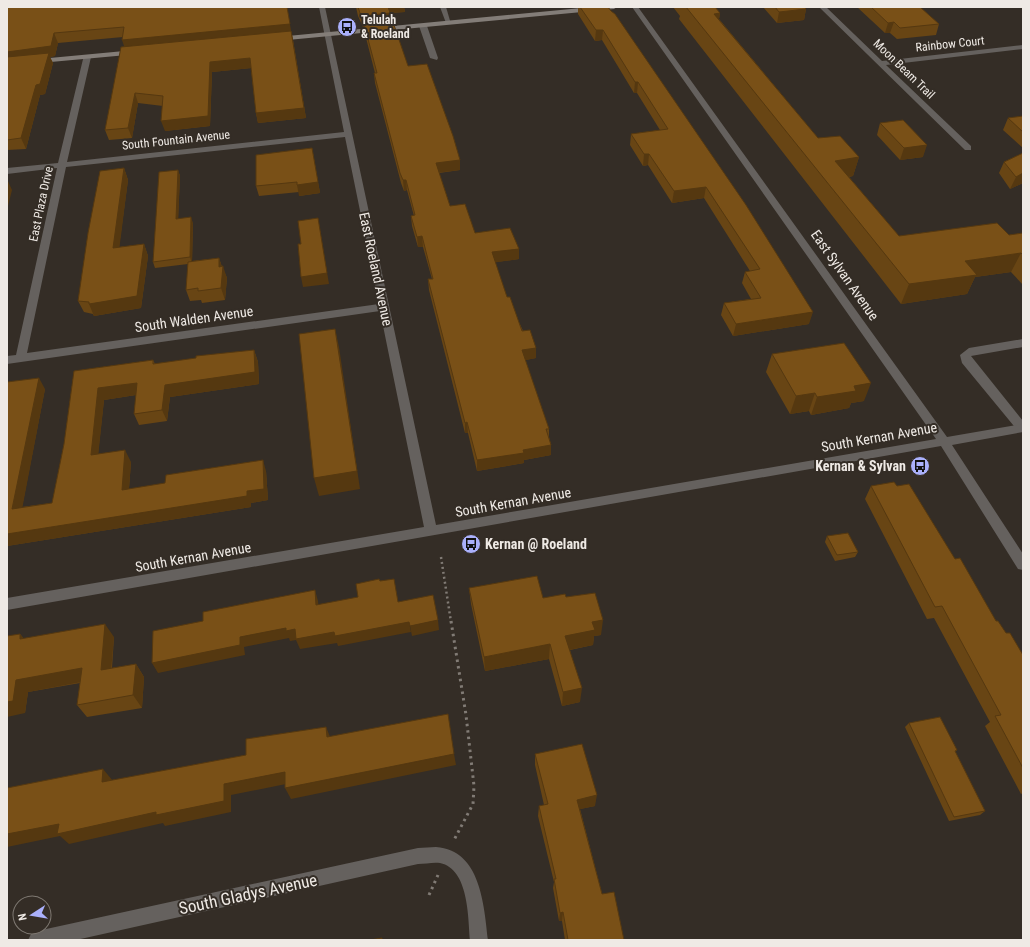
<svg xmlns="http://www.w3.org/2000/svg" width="1030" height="947" viewBox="0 0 1030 947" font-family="'Roboto Condensed',sans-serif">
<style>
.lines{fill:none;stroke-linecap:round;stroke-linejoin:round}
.path-far1{stroke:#817b75;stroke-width:2.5;stroke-dasharray:2 3;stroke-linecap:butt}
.path{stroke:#817b75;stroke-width:3;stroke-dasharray:2.5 4;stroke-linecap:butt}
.lane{fill:#65615e;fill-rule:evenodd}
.street{fill:#65615e;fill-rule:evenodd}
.secondary{fill:#837d78;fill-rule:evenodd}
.wall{fill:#684514}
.shaded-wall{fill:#553810}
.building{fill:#795017;stroke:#553810}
.labels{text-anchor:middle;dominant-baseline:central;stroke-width:4;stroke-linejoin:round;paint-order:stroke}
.far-poi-label{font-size:12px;font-weight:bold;fill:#efeae5;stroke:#342d26;text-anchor:start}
.far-street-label{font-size:12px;fill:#efeae5;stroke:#342d26}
.street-label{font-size:14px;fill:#efeae5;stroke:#342d26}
.poi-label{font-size:14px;font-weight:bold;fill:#efeae5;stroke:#342d26;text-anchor:end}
.near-street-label{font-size:17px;fill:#efeae5;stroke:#342d26}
</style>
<rect width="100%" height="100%" fill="#342d26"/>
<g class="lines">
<polyline class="path-far1" points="441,557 451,622"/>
<g class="path">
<polyline points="451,621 466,715 474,786 473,804 454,840"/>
<polyline points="429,895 438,875"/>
</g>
<g class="lane">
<polygon points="440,7 446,7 451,24 446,23"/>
<polygon points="423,24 427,26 438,58 437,60 430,58 419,26"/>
<polygon points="1023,339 1023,347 971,356 1023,421 1022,432 1018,431 962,363 960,355 969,348"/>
</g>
<g class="street">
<path d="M319 7H325L436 525 936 439 632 7H638L947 437 1023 424V432L952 445 1023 554V570L1018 569 941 446 7 610V598L424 527 380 311 7 364V356L16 355 57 168 7 174V168L58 163 84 55 91 57 67 162 344 132ZM345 137 379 304 27 353 66 167Z"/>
<polygon points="819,7 826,7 882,61 1023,45 1023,49 886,65 971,146 971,150 965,150"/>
<path d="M436 847C481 850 484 906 488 940H470C468 918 469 869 440 863 433 862 425 864 418 864L76 940H28L31 934 37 931 418 848Z"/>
</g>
<g class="secondary">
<polygon points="592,7 617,7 614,9 277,41 273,39 277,37"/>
<polygon points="135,50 138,50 138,54 7,66 7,62"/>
</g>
</g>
<g class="wall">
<polygon points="7,7 292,34 306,118 258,123 256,113 251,68 212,72 210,126 165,131 163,106 138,103 132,138 109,140 105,130 125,47 123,37 58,43 55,56 50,57 53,63 45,94 40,95 26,149 7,150"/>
<polygon points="356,7 404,7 405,12 390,13 391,22 408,66 460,160 460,170 439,173 450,206 475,233 519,259 495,262 507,297 536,358 525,360 549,429 549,437 551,445 551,455 524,460 524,463 477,471 468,433 465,433 429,290 428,279 432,279 423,247 418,247 412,226 411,216 414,216 407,190 404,191 401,183 375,83 374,73 375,73 365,34 364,27 363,27 358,16"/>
<polygon points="578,7 608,7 809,324 733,336 721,315 724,303 751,299 742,283 745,272 750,271 704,198 672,203 648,165 643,166 630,145 631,134 660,130 637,93 634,93 602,40 595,41 578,14"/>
<polygon points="673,7 715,7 720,13 719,19 818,138 859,157 853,176 849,177 899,236 1009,235 1023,233 1023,285 1011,272 975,277 967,294 901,304 679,19 680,16"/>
<polygon points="763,7 804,7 806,9 804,20 777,23"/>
<polygon points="857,7 920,7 939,24 936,35 897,39 890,33 885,33"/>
<polygon points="1023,116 1023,148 1003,130 1008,118"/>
<polygon points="880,123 923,157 900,160 877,135"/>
<polygon points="312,148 320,193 299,196 299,192 259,196 256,186"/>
<polygon points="1023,153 1023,183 1010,189 999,173 1004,162"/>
<polygon points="124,168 128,180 119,247 144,244 148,256 141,308 94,316 93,314 84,312 78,301"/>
<polygon points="178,170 180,176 178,219 193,223 192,261 219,258 222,267 227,278 225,300 202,303 201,300 190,301 186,290 188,264 155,268 153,262"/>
<polygon points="254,350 258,362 259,384 170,397 167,421 139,425 134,414 136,395 104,400 98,454 131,462 129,489 266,471 268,500 251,503 251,507 7,546 7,382 45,389 22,507 52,503 64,444 74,371 153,360 155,364"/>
<polygon points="772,354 864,401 851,403 849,408 811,415 809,411 790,414 766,372"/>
<polygon points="871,486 897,486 955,559 996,621 1023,655 1023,793 1021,794 985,726 990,722 934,618 927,619 865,499"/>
<polygon points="827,536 858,552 855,557 835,561 825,542"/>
<polygon points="469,588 543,598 566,597 601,635 594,636 593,645 570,650 580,702 562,706 549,659 485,671 471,604"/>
<polygon points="20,634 24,639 114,637 112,668 136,664 144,677 142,708 87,717 77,705 80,683 28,692 25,713"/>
<polygon points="909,723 957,750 955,752 985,811 980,815 949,821 905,727"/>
<polygon points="535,754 595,806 580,809 602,894 624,940 565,940 562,921 559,921 553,888 554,882 538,816 539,806 544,805 535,765"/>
</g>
<g class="shaded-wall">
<polygon points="287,7 306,118 258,123 256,113 292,34 125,49 122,40"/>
<polygon points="387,7 404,7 405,12 388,13"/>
<polygon points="806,9 804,20 777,23 779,12"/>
<polygon points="390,13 391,24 364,24 364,27 363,27 361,16"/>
<polygon points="720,13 717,31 714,14"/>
<polygon points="894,22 890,33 885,33 888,23"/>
<polygon points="596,30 603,30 602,40 595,41"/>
<polygon points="54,33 58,43 55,56 50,57 53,63 45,94 40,95 26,149 21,138 7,62 7,52"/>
<polygon points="250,58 252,68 212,72 210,126 165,131 161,121 210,62"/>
<polygon points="635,82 638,82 637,93 634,93"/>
<polygon points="135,93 138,103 132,138 128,128"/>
<polygon points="927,145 923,157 900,160 904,148"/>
<polygon points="312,148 320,193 299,196 297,185"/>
<polygon points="644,154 649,154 648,165 643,166"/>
<polygon points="859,157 853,176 829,180 835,161"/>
<polygon points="460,160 460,170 436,173 436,163"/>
<polygon points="124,168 128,180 118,259 113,248"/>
<polygon points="178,170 180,176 178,225 176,219"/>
<polygon points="1023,173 1023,183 1010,189 1016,177"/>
<polygon points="7,179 12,190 7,210"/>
<polygon points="403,180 406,180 407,190 404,191"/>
<polygon points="706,187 704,198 672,203 674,191"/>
<polygon points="191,217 193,223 192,264 190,257"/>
<polygon points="318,218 329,284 303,287 301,277"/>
<polygon points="422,236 423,247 418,247 417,237"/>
<polygon points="144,244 148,256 141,308 94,316 89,304"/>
<polygon points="519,249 519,259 492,263 492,252"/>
<polygon points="1021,253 1011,272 975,277 967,294 901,304 909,284 965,261"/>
<polygon points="219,258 223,270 223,266 227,278 225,300 221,288 219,267"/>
<polygon points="813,312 809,324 733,336 736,324"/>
<polygon points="335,329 339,347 360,489 319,496 314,478"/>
<polygon points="536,348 536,358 522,361 522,350"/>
<polygon points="254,350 258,362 259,384 170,397 167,421 162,410 165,385"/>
<polygon points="39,378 45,389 20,520 12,509"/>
<polygon points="137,383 142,394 104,400 97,467 91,455 98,388"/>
<polygon points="871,383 864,401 851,403 849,408 811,415 817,397 854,386"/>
<polygon points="815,393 809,411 790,414 796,396"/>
<polygon points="467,422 468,433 465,433 465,423"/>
<polygon points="551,445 551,455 524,460 524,463 477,471 477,460 523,450"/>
<polygon points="125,450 131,462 128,501 122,490"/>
<polygon points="263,460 266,471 268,500 251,503 251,507 7,546 7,534 247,491"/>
<polygon points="315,590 318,601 320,616 316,605"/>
<polygon points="438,620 439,630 412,636 410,626"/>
<polygon points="603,620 601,635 594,636 593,645 564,651 565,636 592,622"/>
<polygon points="409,622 411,632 338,646 337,643 300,649 296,640 290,641 289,638 244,647 245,655 158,673 152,663 240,637 286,628 334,632"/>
<polygon points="105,624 114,637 110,682 101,670"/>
<polygon points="20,634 31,647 20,639"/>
<polygon points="550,644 549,659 485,671 484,657"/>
<polygon points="136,664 144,677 142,708 133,695"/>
<polygon points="82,668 92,680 28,692 25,713 7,717 7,702 16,680"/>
<polygon points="582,688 580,702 562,706 563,692"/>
<polygon points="326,727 331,739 327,737"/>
<polygon points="454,754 456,765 291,799 285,788"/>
<polygon points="103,769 113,781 102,782"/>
<polygon points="285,772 291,783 231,795 231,812 165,826 163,823 69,844 60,836 7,847 7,834 224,784"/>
<polygon points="597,795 595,806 576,810 577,800"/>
<polygon points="563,912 562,921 559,921 560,913"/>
</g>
<g class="building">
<polygon points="7,7 287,7 290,24 122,40 124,27 54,33 51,46 7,52"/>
<polygon points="358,7 388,7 390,13 361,16"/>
<polygon points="580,7 608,7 611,11 615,14 746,205 813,312 736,324 724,303 761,298 745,272 760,269 706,187 674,191 649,154 644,154 631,134 668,129 638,82 635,82 603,30 596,30"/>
<polygon points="686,7 715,7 720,13 714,14 818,138 840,136 859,157 835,161 899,236 997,223 1009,235 1023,233 1023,255 1021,253 965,261 977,275 909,284"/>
<polygon points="775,7 804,7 806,9 779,12"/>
<polygon points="871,7 920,7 939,24 900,28 894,22 888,23"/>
<polygon points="393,22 408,66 427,64 453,136 460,160 436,163 450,206 465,204 475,233 510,228 519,249 492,252 507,297 510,297 522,331 530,330 536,348 522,350 549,429 546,429 551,445 523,450 524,453 477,460 467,422 465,423 428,279 433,279 422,236 417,237 411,216 415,215 406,180 403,180 400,173 374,73 377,73 364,24"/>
<polygon points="291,31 304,108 256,113 250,58 210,62 208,116 161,121 163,96 135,93 128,128 105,130 121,47"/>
<polygon points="49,53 40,84 36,85 21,138 7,140 7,57"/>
<polygon points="1023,116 1023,132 1008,118"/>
<polygon points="903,120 927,145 904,148 880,123"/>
<polygon points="312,148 318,182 297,185 297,182 256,186 256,155"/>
<polygon points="1023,153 1023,173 1016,177 1004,162"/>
<polygon points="124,168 113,248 144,244 137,296 89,304 89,302 78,301 88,233 100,171"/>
<polygon points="178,170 176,219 191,217 190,257 153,262 159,172"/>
<polygon points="318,218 327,273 301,277 298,244 301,244 298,221"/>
<polygon points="219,258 219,267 223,266 221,288 198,291 198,288 186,290 188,262"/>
<polygon points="335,329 357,471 314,478 299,334"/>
<polygon points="844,343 871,383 854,386 856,391 817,397 815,393 796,396 772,354"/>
<polygon points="254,350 255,372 165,385 162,410 134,414 137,383 98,388 91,455 125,450 122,490 165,483 166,475 263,460 264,489 247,491 247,496 7,534 7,382 39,378 12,509 52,503 64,444 74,371 153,360 153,364 196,358 196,356"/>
<polygon points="894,482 897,486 909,484 955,559 960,558 996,621 998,621 1006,633 1010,633 1023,655 1023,768 995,716 1001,715 942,606 935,607 871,486"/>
<polygon points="848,533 858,552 837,555 827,536"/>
<polygon points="537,576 543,598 565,594 566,597 595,593 603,620 592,622 595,630 565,636 582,688 563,692 550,644 484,657 469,588"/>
<polygon points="379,579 380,581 394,579 398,602 433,595 438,620 410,626 409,622 335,636 334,632 296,639 295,629 286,631 286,628 240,637 240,645 152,663 153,631 203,621 203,612 315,590 316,605 358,597 356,584"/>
<polygon points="105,624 101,670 136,664 133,695 77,705 82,668 16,680 13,701 7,702 7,636 20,634 20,639"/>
<polygon points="448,714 454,754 285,788 285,772 224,784 224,801 156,815 156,812 57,834 59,824 7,834 7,788 103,769 102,782 246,755 246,739 326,727 327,737"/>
<polygon points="940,717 957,750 955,751 985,811 954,817 909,723"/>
<polygon points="582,744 597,795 577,800 602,894 614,892 624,940 568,940 563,912 560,913 554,879 556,879 539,806 548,804 535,754"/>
<polygon points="382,938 382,940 370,940"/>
</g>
<defs>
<symbol id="bus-disc" viewBox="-11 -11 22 22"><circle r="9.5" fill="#aab0fb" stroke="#342d26"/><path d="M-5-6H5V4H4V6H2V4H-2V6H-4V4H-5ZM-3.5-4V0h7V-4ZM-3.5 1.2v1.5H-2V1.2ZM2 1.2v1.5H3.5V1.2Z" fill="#111"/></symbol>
</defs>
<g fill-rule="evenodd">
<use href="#bus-disc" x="336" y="16" width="22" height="22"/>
<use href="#bus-disc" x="909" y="455" width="22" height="22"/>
<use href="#bus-disc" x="460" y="533" width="22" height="22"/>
</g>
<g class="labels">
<g class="far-poi-label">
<text x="361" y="20">Telulah<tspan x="361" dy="14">&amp; Roeland</tspan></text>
</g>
<g class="far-street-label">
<text transform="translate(950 44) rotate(-6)">Rainbow Court</text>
<text transform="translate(904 69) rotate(44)">Moon Beam Trail</text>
<text transform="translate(176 140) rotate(-6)">South Fountain Avenue</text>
<text transform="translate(41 204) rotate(-78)">East Plaza Drive</text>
</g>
<g class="street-label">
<text transform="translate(376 269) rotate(78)">East Roeland Avenue</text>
<text transform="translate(845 275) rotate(55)">East Sylvan Avenue</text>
<text transform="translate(194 319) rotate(-8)">South Walden Avenue</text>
<text transform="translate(879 437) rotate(-10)">South Kernan Avenue</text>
<text transform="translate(513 502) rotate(-10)">South Kernan Avenue</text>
<text transform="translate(193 557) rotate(-10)">South Kernan Avenue</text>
</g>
<g class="poi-label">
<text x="906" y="466">Kernan &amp; Sylvan</text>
<text x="485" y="544" text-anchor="start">Kernan @ Roeland</text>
</g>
<g class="near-street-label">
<text transform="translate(248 894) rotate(-12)">South Gladys Avenue</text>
</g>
</g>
<rect width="1030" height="947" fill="none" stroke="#efeae5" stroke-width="16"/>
<g transform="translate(32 915) rotate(258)"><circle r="19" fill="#342d26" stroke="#7f7972"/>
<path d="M0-3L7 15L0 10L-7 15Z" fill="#aab0fb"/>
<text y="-6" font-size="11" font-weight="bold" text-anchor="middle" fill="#efeae5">N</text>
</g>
</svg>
